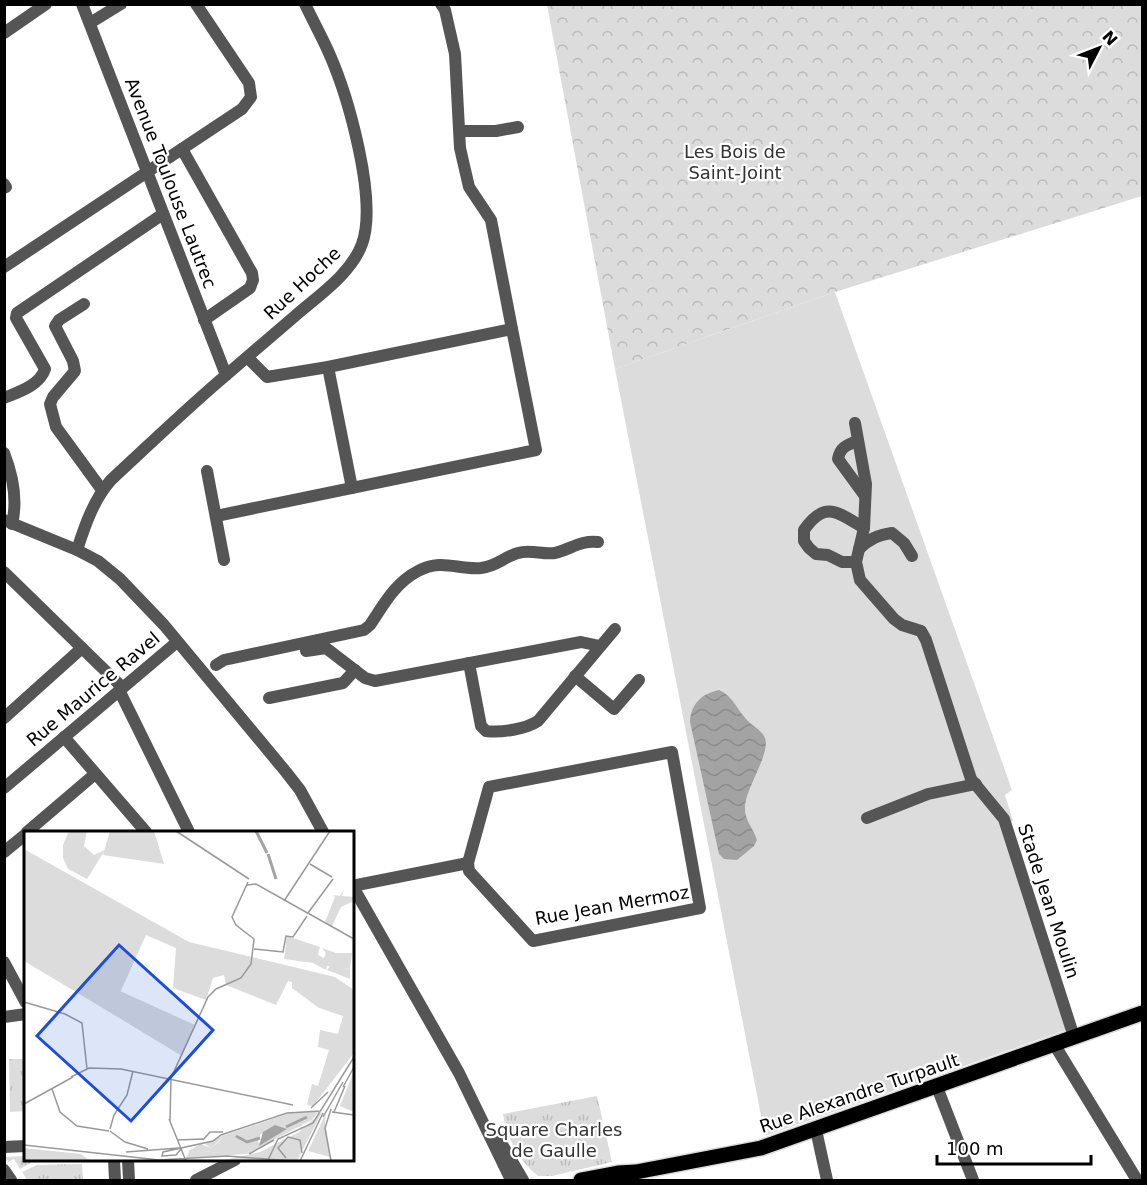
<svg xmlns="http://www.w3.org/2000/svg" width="1147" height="1185" viewBox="0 0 1147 1185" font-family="'DejaVu Sans',sans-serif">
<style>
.grass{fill:url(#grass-tufts)}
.forest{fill:url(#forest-crowns)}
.pitch{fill:#dcdcdc}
.water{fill:url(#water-waves)}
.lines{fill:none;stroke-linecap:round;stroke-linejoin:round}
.major-casing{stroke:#dbdbdb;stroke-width:18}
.minor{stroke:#555;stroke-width:12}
.major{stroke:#000;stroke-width:15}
.labels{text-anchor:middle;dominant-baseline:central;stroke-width:4.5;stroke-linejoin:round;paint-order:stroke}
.park-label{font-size:18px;fill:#333;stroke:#fff}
.street-label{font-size:18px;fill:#000;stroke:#fff}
.inset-river{fill:none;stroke:#a3a3a3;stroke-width:3}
.inset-road{fill:none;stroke:#999;stroke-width:1.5}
.view{fill:#1d4ed8;fill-opacity:0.15;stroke:#1d4ed8;stroke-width:3}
.inset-edge{fill:none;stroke:#000;stroke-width:3}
</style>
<defs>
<pattern id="grass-tufts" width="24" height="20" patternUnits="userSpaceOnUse" patternTransform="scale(1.5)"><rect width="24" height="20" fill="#dcdcdc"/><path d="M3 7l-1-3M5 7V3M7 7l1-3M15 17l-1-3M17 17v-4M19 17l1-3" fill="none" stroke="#bbb"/></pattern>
<pattern id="forest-crowns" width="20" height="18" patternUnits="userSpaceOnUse" patternTransform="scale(1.5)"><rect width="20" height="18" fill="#dcdcdc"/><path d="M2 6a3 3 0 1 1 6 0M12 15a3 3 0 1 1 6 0" fill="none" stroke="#bbb"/></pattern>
<pattern id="water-waves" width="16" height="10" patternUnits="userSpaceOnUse" patternTransform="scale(1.5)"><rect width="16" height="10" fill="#a3a3a3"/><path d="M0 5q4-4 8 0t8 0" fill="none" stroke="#8b8b8b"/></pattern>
</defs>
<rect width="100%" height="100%" fill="#fff"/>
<g class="grass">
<polygon points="9,1059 25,1059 25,1111 10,1112"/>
<path d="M597 1096 612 1162 552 1176H538C518 1160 507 1138 503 1114Z"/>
<polygon points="25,1156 26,1160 82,1160 32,1162 20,1169 14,1159 8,1162 5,1157"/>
<polygon points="82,1164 83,1180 27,1180 22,1172 37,1165"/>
</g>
<polygon class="forest" points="547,5 1142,5 1142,196 835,292 615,369"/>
<polygon class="pitch" points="835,292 1012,790 1005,795 1013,821 1001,825 1066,1030 765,1136 615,369"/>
<path class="water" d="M719 690C733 696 737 710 747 720 752 726 760 729 764 736 773 750 746 787 745 806 744 820 753 827 757 840L754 846 737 860 724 859 719 854 690 722C691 703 702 694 719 690Z"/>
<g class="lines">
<defs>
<polyline id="major" points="581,1180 618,1173 636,1172 761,1148 1142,1013"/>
</defs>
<use href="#major" class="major-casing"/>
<g class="minor">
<polyline points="82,4 226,375"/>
<polyline points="441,4 445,10 455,54 460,148 469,187 491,220 512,329"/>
<polyline points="90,23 121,4"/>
<polyline points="4,33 46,4"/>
<polyline points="460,131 496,131 518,127"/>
<polyline points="182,149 252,273 253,280 250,288 204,320"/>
<polyline points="4,184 6,187 4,188"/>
<polyline points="4,267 242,109 251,97 249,83 196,4"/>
<polyline points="84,304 59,320 55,326 73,361 75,371 53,397 50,404 56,427 102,490"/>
<polyline points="328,367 352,488"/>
<path d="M4 398C19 392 40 385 45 369L16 318 17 313 163 214"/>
<polyline points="855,423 866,484 864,528 856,562 860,580 894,619 902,625 921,631 926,640 971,779 1004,819 1074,1037"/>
<path d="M857 441C847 445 840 447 838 459L865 496"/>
<path d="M4 453C13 476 18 499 12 524"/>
<polyline points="207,471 224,560"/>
<polyline points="216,516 536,450 512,329 328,367 267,377 248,358"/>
<polyline points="4,520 77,550 98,561 120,579 164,625 286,772 300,790 323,832"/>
<path d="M859 549C869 539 878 535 892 533L904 543 912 556"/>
<path d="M77 550C85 525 94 499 111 480 149 445 186 409 225 376 248 356 272 336 295 316 318 296 351 274 362 244 378 200 348 96 329 53 322 37 313 21 305 4"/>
<path d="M856 562H842L828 555 816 554 809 548 804 541V530C825 500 837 512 864 528"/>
<polyline points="4,572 122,687"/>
<polyline points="306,651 326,648 365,678 375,681 581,642 600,646"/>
<path d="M469 663 481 726 486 731C501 733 526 729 538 721L615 629"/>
<path d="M216 665 224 660 364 630 370 625C384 604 395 583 418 571 442 558 457 570 481 568 497 566 504 557 518 553 530 549 543 555 555 553 571 549 581 540 598 542"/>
<polyline points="575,676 614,709 639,680"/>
<polyline points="119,690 189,832"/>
<polyline points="269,698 343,683 355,670"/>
<polyline points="4,718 82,648"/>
<polyline points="64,737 146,832"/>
<polygon points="672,752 700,908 533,941 469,871 468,863 489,787"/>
<polyline points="4,788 177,642"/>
<polyline points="867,818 928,794 976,784"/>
<polyline points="27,832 95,774"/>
<polyline points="4,852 26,834"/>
<polyline points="352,885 459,1073 511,1180"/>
<polyline points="352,886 468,863"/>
<polyline points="4,962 26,1003"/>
<polyline points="4,1017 26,1014"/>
<polyline points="1054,1044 1137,1180"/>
<polyline points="937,1087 973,1180"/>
<polyline points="816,1130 827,1180"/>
<polyline points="500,1141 523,1180"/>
<polyline points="4,1147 26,1146"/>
<polyline points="114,1160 115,1180"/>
<polyline points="128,1160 129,1180"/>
<polyline points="4,1170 11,1180"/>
<polyline points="196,1180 235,1160"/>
</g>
<use href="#major" class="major"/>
</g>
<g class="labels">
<g class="park-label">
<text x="735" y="151">Les Bois de<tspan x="735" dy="21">Saint-Joint</tspan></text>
<text x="554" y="1129">Square Charles<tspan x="554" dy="21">de Gaulle</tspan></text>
</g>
<g class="street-label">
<text transform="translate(171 183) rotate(69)">Avenue Toulouse Lautrec</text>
<text transform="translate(302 283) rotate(-43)">Rue Hoche</text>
<text transform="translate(93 689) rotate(-40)">Rue Maurice Ravel</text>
<text transform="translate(1049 901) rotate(72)">Stade Jean Moulin</text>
<text transform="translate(612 905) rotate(-10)">Rue Jean Mermoz</text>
<text transform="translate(859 1093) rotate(-19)">Rue Alexandre Turpault</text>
</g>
</g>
<g transform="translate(24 831)">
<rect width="330" height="330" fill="#fff"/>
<path d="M86 0H130L140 33 79 24ZM320 59 318 65 330 66V70L317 76 308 95 301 91 311 66 309 64 316 65ZM263 105 296 116 292 131 294 124 300 127 302 122 298 117 312 122H328L326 138 303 135 302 139 289 132 260 128ZM295 280 288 289 223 323 162 327 166 319 175 323 182 320 193 322 197 308 187 317 181 313 195 306 266 282ZM248 296 262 299 234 312 236 304ZM298 281 273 330H196L236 321 275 301ZM0 317 57 323 66 330H0Z" fill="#dcdcdc" fill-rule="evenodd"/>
<path d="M45 0H63L60 15 70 24 81 19 63 48 44 38 39 27V14ZM0 18 165 111 311 146 330 159V222L289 275 283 274 288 253 294 255 305 219 294 216 296 199 314 203 319 185 295 177 268 157V151L264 150 252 174 202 154 200 144 189 147 182 169 149 157 152 117 122 104 87 182 0 130ZM326 123V148L303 139 307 134 325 138 321 129ZM330 240V281L316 275ZM302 282 301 292 306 326 284 320ZM199 307 193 322 182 320 175 323 164 320 177 313 187 317Z" fill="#dcdcdc"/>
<path d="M96 160 171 194 158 225 87 182Z" fill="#dcdcdc"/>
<path d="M251 294 263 298 235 315 239 301Z" fill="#a3a3a3"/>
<path class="inset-river" d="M232 0 243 22M244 23 252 48M262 296 283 286M212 305 223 311 236 307"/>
<path class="inset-road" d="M152 0 225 48M286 33 308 46M223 54 232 53 330 108M260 70 306 0M284 82 309 48M230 118 259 121 262 105 269 106 283 85M0 171 41 183 58 192 63 238M47 246 65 237 97 238 269 274M319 256 330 236M28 258 36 281 53 295 85 300M0 273 49 246M287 277 304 261M308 281 330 284M310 281 321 255M299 286 319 251M145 288 162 330M146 290 147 247 184 166 192 158 217 147 227 133 230 108 212 94 208 86 224 51M86 298 90 284 103 264 109 240M86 300 101 311 124 318M153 309 179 308M179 309 186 301H199M0 314 135 329 203 325 267 330M157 318 152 324 138 325 139 321 189 310 197 304 263 282 297 280M102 321 155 317M225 323 250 309M262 327 254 317 264 306 276 309 278 322M244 329 254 308 289 292 330 226M276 330 299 282M307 330 301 297 307 278"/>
<path class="view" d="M95 114 189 199 107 290 13 205Z"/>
<rect width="330" height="330" class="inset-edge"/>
</g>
<rect width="1147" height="1185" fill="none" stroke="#000000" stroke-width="12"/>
<g transform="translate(1099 48) rotate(48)" stroke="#ffffff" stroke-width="4.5" paint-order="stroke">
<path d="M0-4.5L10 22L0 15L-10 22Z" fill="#000000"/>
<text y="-9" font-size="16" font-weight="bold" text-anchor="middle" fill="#000000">N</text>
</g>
<path d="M937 1155v9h154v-9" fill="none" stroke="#000000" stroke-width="3"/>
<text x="946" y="1155" font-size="18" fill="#000000" stroke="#ffffff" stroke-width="4.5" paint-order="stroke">100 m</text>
</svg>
